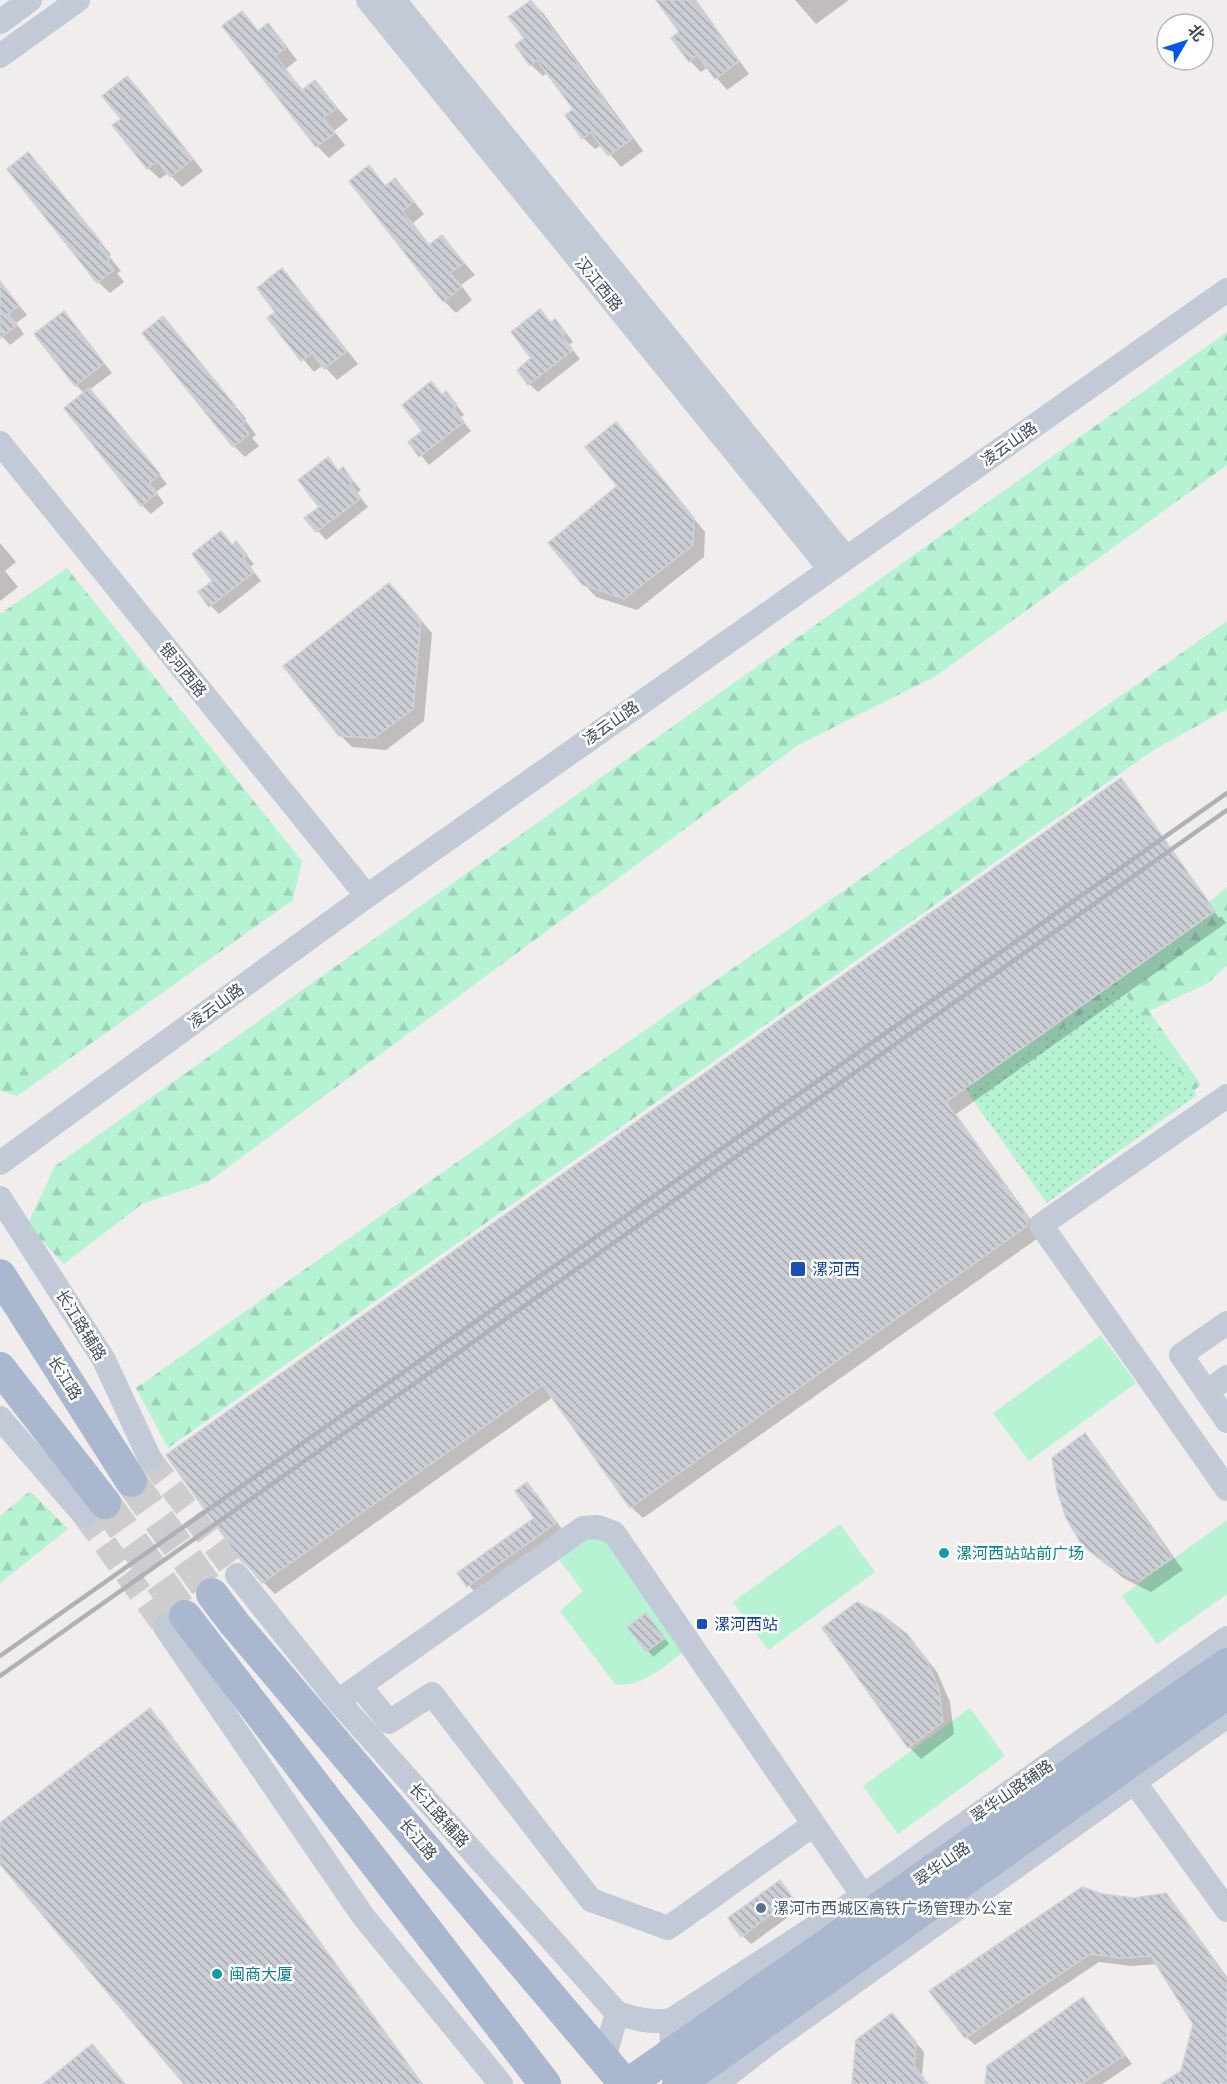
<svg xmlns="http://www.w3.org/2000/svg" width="1227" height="2084" viewBox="0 0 1227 2084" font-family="Jost,'Noto Sans SC',sans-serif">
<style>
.grass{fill:#b5f3d3}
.forest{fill:url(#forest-firs)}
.garden{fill:url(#garden-dots)}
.shadow{fill:#0003}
.building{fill:url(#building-back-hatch);stroke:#d0d2d9;stroke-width:1.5}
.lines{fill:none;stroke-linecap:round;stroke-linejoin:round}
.minor-tunnel{stroke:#cdcdcf;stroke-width:24;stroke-dasharray:24 12;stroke-linecap:butt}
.major-tunnel{stroke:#cdcdcf;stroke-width:32;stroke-dasharray:32 16;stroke-linecap:butt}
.minor{stroke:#c1cad6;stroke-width:24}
.major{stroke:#a9b8cf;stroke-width:32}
.rail{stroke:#aeb1b8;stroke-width:4.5}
.transit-dot{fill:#1a4fb4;stroke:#fff;stroke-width:2}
.culture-dot{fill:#0f9aa8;stroke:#fff;stroke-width:2}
.service-dot{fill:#5c6f8a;stroke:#fff;stroke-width:2}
.labels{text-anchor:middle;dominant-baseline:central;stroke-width:5;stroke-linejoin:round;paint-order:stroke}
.street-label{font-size:16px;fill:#434e5c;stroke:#fff}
.transit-label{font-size:16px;fill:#164399;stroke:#fff;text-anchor:start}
.culture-label{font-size:16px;fill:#0d838f;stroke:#fff;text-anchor:start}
.service-label{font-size:16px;fill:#4e5e75;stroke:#fff;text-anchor:start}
</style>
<defs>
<pattern id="forest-firs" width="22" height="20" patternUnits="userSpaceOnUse" patternTransform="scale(1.5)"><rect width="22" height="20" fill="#b5f3d3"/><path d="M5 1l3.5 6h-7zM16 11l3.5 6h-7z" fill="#9dd2b8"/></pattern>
<pattern id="garden-dots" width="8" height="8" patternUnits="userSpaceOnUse" patternTransform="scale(1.5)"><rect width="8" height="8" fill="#b5f3d3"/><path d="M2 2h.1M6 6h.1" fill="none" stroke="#9dd2b8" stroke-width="1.8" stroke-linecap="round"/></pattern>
<pattern id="building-back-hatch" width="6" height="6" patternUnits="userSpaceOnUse" patternTransform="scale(1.5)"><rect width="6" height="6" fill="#cbced5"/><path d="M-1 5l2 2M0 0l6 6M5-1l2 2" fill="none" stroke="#a6a9b0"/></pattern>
</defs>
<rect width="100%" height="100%" fill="#f0edec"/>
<g class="grass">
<polygon points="1101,1335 1136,1383 1029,1461 993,1413"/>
<polygon points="1227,1520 1227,1594 1157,1644 1122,1596"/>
<polygon points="840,1524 875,1572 768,1650 733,1602"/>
<path d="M586 1535 608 1536 687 1649C665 1665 644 1688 615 1684L560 1611 583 1591 557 1557Z"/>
<polygon points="970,1708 1005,1756 898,1834 863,1786"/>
</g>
<g class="forest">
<polygon points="1227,332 1227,465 936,676 798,745 208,1182 142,1204 64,1264 27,1225 55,1166"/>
<polygon points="67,568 302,861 293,900 17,1096 0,1091 0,614"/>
<polygon points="1227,621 1227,709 1152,751 168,1448 136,1388"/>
<polygon points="1227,887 1227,965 1208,983 1149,1011 1201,1085 1128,1140 982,1111 961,1081 1152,949"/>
<polygon points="30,1491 68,1529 0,1583 0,1516"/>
</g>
<polygon class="garden" points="1120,987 1197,1095 1047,1203 969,1095"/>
<g class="shadow">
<polygon points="658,0 696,0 749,74 727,90 708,67 701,72 690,61 681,32"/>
<polygon points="795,0 849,0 816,24"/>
<polygon points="531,2 543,13 643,151 621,167 602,145 595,149 583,138 575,110 548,72 543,76 531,65 526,39"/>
<polygon points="242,13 259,32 268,25 279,37 297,60 286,69 303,91 315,82 348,120 334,131 345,145 329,158 317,146 224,27"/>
<polygon points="127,78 139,89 203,171 182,187 168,173 160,179 148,168 123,119"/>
<polygon points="39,166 111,255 109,256 121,271 117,273 124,282 110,293 98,282"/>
<polygon points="369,167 386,186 395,180 406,191 424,214 413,223 430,246 442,237 475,275 461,285 472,300 456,313 444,301"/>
<polygon points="282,270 293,282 358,364 337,380 323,365 314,372 269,318 277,312"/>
<polygon points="0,282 27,315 16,323 24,334 10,345 0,334"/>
<polygon points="540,311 552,324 555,321 564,330 573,342 569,345 580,359 538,392 529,384"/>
<polygon points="64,313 112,373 89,390 167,484 156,492 164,503 151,514 142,505 85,394 76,385"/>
<polygon points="174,330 246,419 245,420 256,435 252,438 259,446 245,457 234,446"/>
<polygon points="443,396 454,402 464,415 460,418 471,431 429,465 410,442 424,431"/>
<polygon points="616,424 705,532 704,557 637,610 596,597 584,584 619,487"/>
<polygon points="328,459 339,472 343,469 351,478 361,490 357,493 368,507 326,540 306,518 321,507"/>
<polygon points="221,533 233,546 236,543 244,552 254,564 250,567 261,581 219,614 211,606"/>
<polygon points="0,543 16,562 5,571 18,587 0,601"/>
<polygon points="400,596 432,633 424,721 386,750 352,747 340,735"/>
<polygon points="1121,780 1132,791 1128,791 1219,918 1221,916 1226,923 956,1114 1039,1231 1038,1238 643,1518 631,1507 553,1397 275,1594 263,1582 256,1573"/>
<polygon points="1085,1435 1096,1447 1183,1570 1151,1592 1123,1578 1083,1544"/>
<polygon points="527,1484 536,1493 564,1532 477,1595 459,1573 536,1518"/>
<polygon points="652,1621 669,1644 653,1657 629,1627"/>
<polygon points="906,1635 918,1648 937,1672 950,1702 954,1734 921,1759 909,1747"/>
<polygon points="150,1710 161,1721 423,2084 186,2084 0,1861 0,1825"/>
<polygon points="779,1882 801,1908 751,1944 743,1936"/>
<polygon points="1165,1894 1174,1903 1227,1977 1227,2084 1164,2084 1183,2072 1194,2024 1158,1964 1131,1966 1099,1962 975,2045 966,2037 1103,1895 1134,1900"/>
<polygon points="1083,1999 1091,2008 1132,2064 1102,2084 987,2084"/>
<polygon points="892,2015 924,2052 922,2076 928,2084 853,2084"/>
</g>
<g class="building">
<polygon points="531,0 632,139 608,156 591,132 582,139 565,115 573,109 537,60 530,66 515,45 524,38 508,17"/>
<polygon points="656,0 694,0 739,61 715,79 697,55 689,62 671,38 679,32"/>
<polygon points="242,11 258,31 268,23 287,47 275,56 302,90 315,80 337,108 323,118 335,133 316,147 222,26"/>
<polygon points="127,76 193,159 170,177 157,161 147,169 112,125 121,119 102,96"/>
<polygon points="28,152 101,242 99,244 110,258 107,261 114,270 97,283 7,169"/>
<polygon points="369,165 385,186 395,178 414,202 402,211 429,245 442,235 464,263 450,273 462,287 443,302 349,181"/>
<polygon points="282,268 347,351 324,369 312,353 301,361 267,318 275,312 257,288"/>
<polygon points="0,281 19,306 8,314 17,325 0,338"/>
<polygon points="540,309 551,323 555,319 566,333 562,336 573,350 528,385 517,370 531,358 511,332"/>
<polygon points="64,311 104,363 75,386 34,334"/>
<polygon points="163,316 236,407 234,408 245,422 242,425 249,434 233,447 142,333"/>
<polygon points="431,381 442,395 446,391 457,405 453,408 464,422 419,457 408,442 422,431 402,405"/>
<polygon points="89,388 160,474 149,483 157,493 141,506 64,408"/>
<polygon points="616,422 694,518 693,545 624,599 583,585 548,543 617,486 585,447"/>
<polygon points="328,457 338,471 343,467 353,481 350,484 361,498 316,532 304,518 319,507 298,480"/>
<polygon points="221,531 232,545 236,541 247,555 243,558 254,572 209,607 198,592 212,581 192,554"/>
<polygon points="389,583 421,620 413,709 374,738 339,736 283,666"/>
<polygon points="1121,778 1215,911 946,1102 1028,1218 1027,1226 630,1508 543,1385 262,1583 248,1566 242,1562 166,1455"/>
<polygon points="1085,1433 1172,1558 1139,1581 1110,1567 1082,1545 1066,1518 1057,1490 1052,1458"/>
<polygon points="527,1482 556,1523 467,1587 457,1573 534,1518 515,1491"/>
<polygon points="857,1602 882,1615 907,1634 926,1659 939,1689 943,1722 908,1748 822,1628"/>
<polygon points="646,1613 665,1638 646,1652 627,1627"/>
<polygon points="150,1708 422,2084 184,2084 0,1864 0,1823"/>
<polygon points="780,1880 793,1898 741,1937 728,1918"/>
<polygon points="1082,1887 1103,1894 1134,1898 1166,1893 1227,1980 1227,2084 1161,2084 1181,2071 1193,2024 1151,1956 1121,1958 1090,1954 965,2038 929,1991"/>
<polygon points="1083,1997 1125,2055 1081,2084 985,2084 987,2066"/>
<polygon points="892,2013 916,2042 914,2066 928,2084 852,2084 856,2040"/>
<polygon points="92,2044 125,2084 43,2084"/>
</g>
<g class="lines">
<g class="minor-tunnel">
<polyline points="150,1459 237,1575"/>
<polyline points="84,1515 165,1627"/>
</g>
<g class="major-tunnel">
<polyline points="131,1481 212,1594"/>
<polyline points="105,1503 185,1616"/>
</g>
<g class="minor">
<polyline points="368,0 830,569"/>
<polyline points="394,0 846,558"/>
<polyline points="0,22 30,0"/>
<polyline points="0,56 78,0"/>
<polyline points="0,443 367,896"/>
<polyline points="1227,1096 1041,1225 1227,1489"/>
<polyline points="0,1163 367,896 1227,290"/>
<polyline points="0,1198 104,1360 150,1459"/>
<polyline points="1227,1323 1181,1355 1227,1421"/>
<polyline points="1207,1392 1227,1377"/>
<polyline points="0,1418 84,1515"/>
<polyline points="237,1575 338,1701 617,2013 604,2059"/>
<polyline points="165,1627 363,1916 501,2084"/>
<polyline points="360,1686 389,1722 432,1694 591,1900 668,1928 813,1825"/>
<polyline points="338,1701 583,1528 598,1527 614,1533 863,1896"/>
<polyline points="1125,1769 1227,1910"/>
<path d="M617 2013C636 2019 651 2023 671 2020"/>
<polyline points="672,2053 671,2020 863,1896 1227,1638"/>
<polyline points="687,2077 719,2082 769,2043 1227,1716"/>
</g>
<g class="major">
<polyline points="0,1275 131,1481"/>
<polyline points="0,1368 105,1503"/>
<polyline points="212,1594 234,1623 625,2084"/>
<polyline points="185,1616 545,2084"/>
<polyline points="628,2084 1227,1664"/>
<polyline points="678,2084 1227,1693"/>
</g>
<g class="rail">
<polyline points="0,1656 1227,793"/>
<polyline points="0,1676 1227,810"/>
</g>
</g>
<g class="transit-dot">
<rect x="790" y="1261" width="16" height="16" rx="3"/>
<rect x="696" y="1618" width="12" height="12" rx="3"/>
</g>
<g class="culture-dot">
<circle cx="944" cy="1553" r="6"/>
<circle cx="217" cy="1974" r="6"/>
</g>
<circle class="service-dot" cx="761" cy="1908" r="6"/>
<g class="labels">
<g class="street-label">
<text transform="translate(599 284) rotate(51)">汉江西路</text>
<text transform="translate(1009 444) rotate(-35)">凌云山路</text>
<text transform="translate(183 670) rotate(51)">银河西路</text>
<text transform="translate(611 723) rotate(-35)">凌云山路</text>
<text transform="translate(216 1006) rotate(-36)">凌云山路</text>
<text transform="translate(81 1325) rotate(58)">长江路辅路</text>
<text transform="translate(65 1378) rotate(58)">长江路</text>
<text transform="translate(1012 1791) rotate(-35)">翠华山路辅路</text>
<text transform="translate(439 1815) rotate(48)">长江路辅路</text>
<text transform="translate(418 1839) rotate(50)">长江路</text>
<text transform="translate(942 1864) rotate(-35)">翠华山路</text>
</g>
<g class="transit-label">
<text x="812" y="1269">漯河西</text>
<text x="714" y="1624">漯河西站</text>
</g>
<g class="culture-label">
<text x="956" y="1553">漯河西站站前广场</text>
<text x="229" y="1974">闽商大厦</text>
</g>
<g class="service-label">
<text x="773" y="1908">漯河市西城区高铁广场管理办公室</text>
</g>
</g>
<g transform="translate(1185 42) rotate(51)"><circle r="28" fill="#ffffff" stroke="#b4b8be" stroke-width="1.5"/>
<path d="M0-4.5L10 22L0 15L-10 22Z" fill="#0755ef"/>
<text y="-9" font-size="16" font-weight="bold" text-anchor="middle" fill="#434e5c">北</text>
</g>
</svg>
